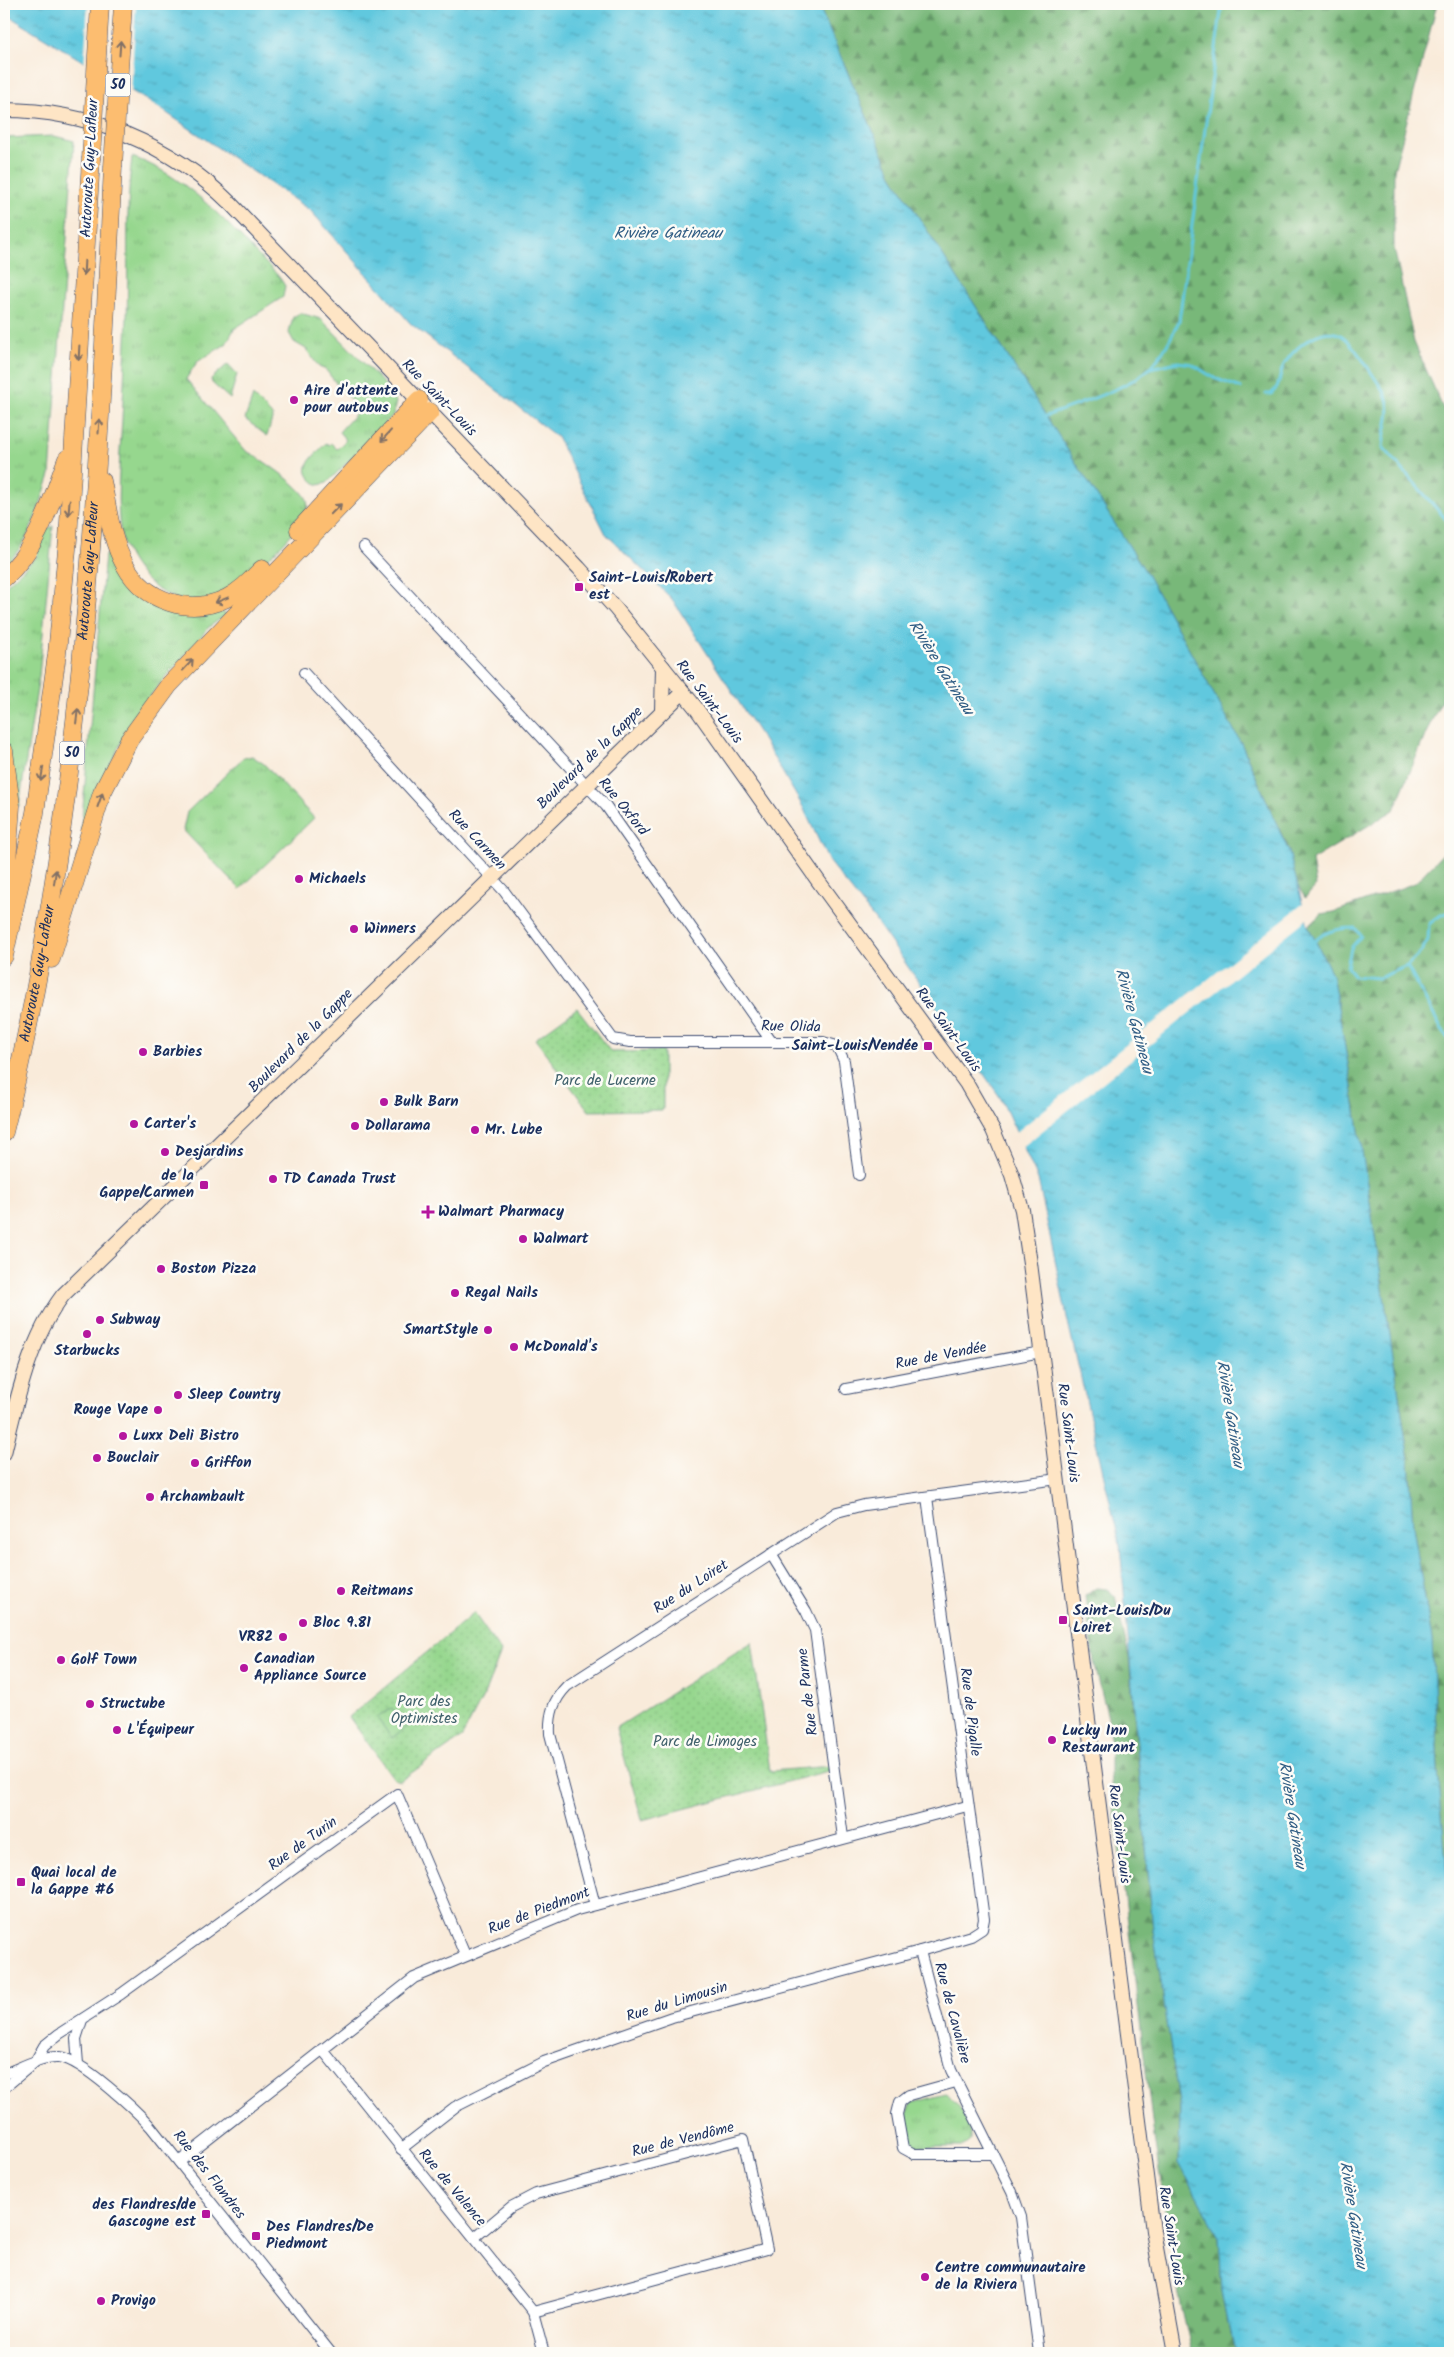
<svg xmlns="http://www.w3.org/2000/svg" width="1454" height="2357" viewBox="0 0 1454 2357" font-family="Kalam,sans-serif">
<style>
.grass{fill:url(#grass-tufts);stroke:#588376}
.forest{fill:url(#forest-firs);stroke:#4a746c}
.park{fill:url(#park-dots);stroke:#588376}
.pitch{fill:#96d78e;stroke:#588376}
.water{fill:url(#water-ripples);stroke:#3e7c9e}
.pier{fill:#f9ebda}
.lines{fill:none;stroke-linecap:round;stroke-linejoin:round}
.stream{stroke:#61c8de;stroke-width:3}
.street-casing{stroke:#3c4b71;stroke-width:12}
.secondary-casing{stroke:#3c4b71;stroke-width:16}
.highway-casing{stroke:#3c4b71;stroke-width:19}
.street{stroke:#fff;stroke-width:10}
.secondary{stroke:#fee5c5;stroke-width:14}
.highway{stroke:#fcbd6f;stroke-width:18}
.highway-bridge-casing{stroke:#3c4b71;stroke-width:19;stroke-linecap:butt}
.highway-bridge{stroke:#fcbd6f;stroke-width:18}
.oneway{stroke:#806f66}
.poi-dot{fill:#b5179e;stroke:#fdfcf7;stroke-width:2}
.labels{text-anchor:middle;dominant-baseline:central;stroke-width:5;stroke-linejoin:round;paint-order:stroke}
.shield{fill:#fdfcf7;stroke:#5f6c8c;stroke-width:1}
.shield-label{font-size:14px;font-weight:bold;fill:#1b2f5e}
.street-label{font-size:15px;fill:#1b2f5e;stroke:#fdfcf7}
.poi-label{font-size:15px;font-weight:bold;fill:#1b2f5e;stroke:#fdfcf7;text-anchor:start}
.park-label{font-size:15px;fill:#40616c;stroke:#fdfcf7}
.water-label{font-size:16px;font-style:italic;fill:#305d84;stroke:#fdfcf7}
</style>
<defs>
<pattern id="grass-tufts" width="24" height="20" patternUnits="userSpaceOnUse" patternTransform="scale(1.25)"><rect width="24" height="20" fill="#96d78e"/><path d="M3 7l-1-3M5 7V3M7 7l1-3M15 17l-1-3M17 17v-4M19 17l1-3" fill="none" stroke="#81b97d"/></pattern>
<pattern id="forest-firs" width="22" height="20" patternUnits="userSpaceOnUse" patternTransform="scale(1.25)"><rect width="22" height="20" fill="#78b879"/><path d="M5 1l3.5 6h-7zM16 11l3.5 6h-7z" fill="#629666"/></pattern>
<pattern id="park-dots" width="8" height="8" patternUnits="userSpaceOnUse" patternTransform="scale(1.25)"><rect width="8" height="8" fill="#96d78e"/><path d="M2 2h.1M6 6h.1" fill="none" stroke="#81b97d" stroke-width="1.8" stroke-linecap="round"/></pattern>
<pattern id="water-ripples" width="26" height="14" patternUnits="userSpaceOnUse" patternTransform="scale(1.25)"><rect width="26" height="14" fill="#61c8de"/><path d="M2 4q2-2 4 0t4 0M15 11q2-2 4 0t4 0" fill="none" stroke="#4fa3b7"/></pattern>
</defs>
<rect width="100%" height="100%" fill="#fdfcf7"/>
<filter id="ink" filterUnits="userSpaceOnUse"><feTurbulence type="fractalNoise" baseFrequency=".02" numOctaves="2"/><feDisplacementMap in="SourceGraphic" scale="10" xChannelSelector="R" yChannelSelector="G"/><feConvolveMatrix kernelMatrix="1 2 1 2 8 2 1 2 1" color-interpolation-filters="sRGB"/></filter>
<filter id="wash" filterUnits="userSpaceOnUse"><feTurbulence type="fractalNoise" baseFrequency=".0096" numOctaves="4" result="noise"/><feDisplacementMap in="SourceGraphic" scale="20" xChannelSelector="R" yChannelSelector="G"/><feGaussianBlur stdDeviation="1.12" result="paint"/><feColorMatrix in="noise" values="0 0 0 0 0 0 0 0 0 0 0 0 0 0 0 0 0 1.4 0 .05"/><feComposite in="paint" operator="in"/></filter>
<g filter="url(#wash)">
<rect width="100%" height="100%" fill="#f9ebda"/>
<g class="grass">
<path d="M54 136 74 141 50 475C40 503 29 547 4 565V138Z"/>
<path d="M132 157C182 174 219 214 255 252 265 263 278 273 285 286L283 297 234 329 226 344 197 362 186 379 246 451C259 457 303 487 307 500 315 524 231 596 208 601 171 609 136 578 124 545 115 521 119 477 120 451 123 407 125 363 127 319 129 265 125 210 132 157Z"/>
<path d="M300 313 321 319 389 389 396 402 393 415 327 483 318 485C294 469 313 458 326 443L329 445 331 443 337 449 346 440 339 432 358 411 356 405 341 390 326 370 319 367 306 349 294 342 289 333 293 317Z"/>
<polygon points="228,364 237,374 230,399 212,383 211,379"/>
<polygon points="253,396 273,416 267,436 245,419"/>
<polygon points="53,526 39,676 19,806 16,805 4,733 4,587 36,557 44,531"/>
<path d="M110 554C114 563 118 576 124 582 141 601 169 614 193 615 206 615 215 609 227 614L209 627 136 712 102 781 84 830H81L105 555Z"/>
<polygon points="252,756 264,764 314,818 240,889 183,830 187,812 243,758"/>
<path d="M945 2094C959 2101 971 2123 970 2140L961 2147H918C904 2142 901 2113 912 2103Z"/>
</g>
<g class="forest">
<polygon points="818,4 1437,4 1394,171 1394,248 1414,342 1450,424 1450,691 1446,693 1430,724 1394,810 1312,860 1316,886 1305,898 1295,881 1289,851 1241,743 1147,574 893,177"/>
<polygon points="1450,846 1450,1910 1438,1770 1432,1640 1413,1528 1409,1461 1354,1098 1332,974 1308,926 1321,914 1334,912 1415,883"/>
<polygon points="1096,1588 1107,1589 1115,1596 1129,1657 1153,1929 1180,2108 1179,2163 1219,2236 1222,2291 1234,2353 1192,2353 1176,2282 1154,2138 1110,1774 1110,1726 1094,1662 1085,1596"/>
</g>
<g class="park">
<polygon points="577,1008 611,1052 663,1051 663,1110 589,1111 535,1039"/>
<polygon points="474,1613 501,1652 484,1695 462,1737 400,1781 394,1779 349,1717"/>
<polygon points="752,1642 770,1771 832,1766 832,1770 642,1820 616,1728"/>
</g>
<polygon class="pitch" points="392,1708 406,1727 392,1738 377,1718"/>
<polygon class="water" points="4,4 818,4 893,177 1147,574 1241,743 1289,852 1308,926 1332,974 1354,1098 1409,1461 1413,1528 1432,1640 1438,1770 1450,1910 1450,2353 1234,2353 1222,2291 1219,2236 1179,2163 1180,2108 1153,1929 1120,1545 1068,1322 1038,1179 1000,1097 875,920 829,862 803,807 764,741 672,599 606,534 557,437 411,324 311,211 161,109 4,13"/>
<g class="pier">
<polygon points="88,4 136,4 131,94 84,66"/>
<polygon points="1304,903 1308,918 1021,1148 1014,1134"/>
</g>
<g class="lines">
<g class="stream">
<polyline points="1150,368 1178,362 1192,364 1214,378 1241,388"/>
<path d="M1266 394H1271C1282 386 1278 373 1285 363 1296 346 1326 320 1346 339 1359 351 1374 378 1385 393 1394 414 1384 426 1383 447L1450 524"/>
<path d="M1046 416C1075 405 1130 388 1151 367 1164 353 1171 338 1179 321L1222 4"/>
<path d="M1315 941C1325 930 1341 928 1355 928L1361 936 1351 948 1347 967 1354 976 1379 978 1407 966 1421 952 1428 940 1429 924 1441 915 1450 912"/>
<polyline points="1407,966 1442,1030 1450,1041"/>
</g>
</g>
</g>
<g filter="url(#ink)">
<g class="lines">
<defs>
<g id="street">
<polyline points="364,547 606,806 771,1041"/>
<polyline points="304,673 504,891 613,1039 630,1042 823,1042 837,1046 844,1061 859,1175"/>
<polyline points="846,1389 1041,1352"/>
<polyline points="771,1554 806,1611 815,1630 843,1837"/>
<path d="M595 1905 550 1734C549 1715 553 1700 567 1686L837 1512 864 1505 1058 1479"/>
<polyline points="920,1951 951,2070 1012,2192 1021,2217 1039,2353"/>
<polyline points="322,2049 533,2312 544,2353"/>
<polyline points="78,2064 76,2039 82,2020"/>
<path d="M4 2074C20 2068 41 2056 59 2057 81 2059 136 2110 151 2127L331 2353"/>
<polyline points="956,2082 909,2095 900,2102 897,2114 903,2148 914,2154 993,2154"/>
<polyline points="4,2088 35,2062 44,2046 59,2034 121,1994 397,1794 465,1955"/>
<polyline points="401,2149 455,2107 544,2062 672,2017 920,1951 971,1936 982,1929 984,1919 927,1497"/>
<polyline points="179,2162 414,1978 577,1910 967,1806"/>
<polyline points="474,2238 511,2207 536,2194 743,2139 767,2249 533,2312"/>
</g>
<g id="secondary">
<path d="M4 110C88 110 171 144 231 204L579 568 616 609 696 708 819 882 966 1083 993 1130 1012 1175 1022 1210 1030 1263 1153 2231 1175 2353"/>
<polyline points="662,711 663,667"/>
<path d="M4 1453C17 1399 29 1340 63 1295L683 692"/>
</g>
<g id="highway">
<path d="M102 481C108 510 111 540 125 565 145 602 190 616 227 598 241 591 251 580 262 569"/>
<polyline points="299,530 419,400"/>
<path d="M4 578C39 547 51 501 67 459"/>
<polyline points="4,751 11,806 4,905"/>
<polyline points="4,956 35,813 57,654 68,539 91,159"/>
<polyline points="51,959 102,793 129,740 169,685 430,412"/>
<path id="s1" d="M4 1132C83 816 97 491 113 167"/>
</g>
</defs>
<use href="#street" class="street-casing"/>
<use href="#secondary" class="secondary-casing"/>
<use href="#highway" class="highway-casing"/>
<use href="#street" class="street"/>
<use href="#secondary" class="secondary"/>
<use href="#highway" class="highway"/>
<defs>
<g id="highway-bridge">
<polyline points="91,159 100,4"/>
<polyline points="113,167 123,4"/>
</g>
</defs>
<use href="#highway-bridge" class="highway-bridge-casing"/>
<use href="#highway-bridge" class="highway-bridge"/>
</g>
<defs><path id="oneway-shaft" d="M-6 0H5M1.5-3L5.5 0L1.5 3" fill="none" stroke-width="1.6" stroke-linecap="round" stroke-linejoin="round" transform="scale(1.25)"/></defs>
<g class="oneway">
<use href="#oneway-shaft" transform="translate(120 48) rotate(-86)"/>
<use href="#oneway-shaft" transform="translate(84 268) rotate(93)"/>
<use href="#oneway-shaft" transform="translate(79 353) rotate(93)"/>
<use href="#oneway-shaft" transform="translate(99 426) rotate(-86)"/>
<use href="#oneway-shaft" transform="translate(386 436) rotate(132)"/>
<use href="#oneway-shaft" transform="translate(69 508) rotate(94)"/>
<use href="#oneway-shaft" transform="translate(336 509) rotate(-45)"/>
<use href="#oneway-shaft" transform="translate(222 600) rotate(158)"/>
<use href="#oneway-shaft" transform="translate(188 665) rotate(-47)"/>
<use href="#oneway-shaft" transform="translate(77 716) rotate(-83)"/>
<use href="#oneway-shaft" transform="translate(42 774) rotate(100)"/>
<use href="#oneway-shaft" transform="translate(100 800) rotate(-70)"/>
<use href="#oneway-shaft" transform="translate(55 877) rotate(-82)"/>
</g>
</g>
<g class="poi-dot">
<circle cx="294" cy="400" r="5"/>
<rect x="574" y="582" width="10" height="10" rx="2.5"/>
<circle cx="299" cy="879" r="5"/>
<circle cx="354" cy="929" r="5"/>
<rect x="923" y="1041" width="10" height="10" rx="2.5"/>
<circle cx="143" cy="1052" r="5"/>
<circle cx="384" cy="1102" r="5"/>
<circle cx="134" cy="1124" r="5"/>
<circle cx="355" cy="1126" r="5"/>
<circle cx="475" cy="1130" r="5"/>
<circle cx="165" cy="1152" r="5"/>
<circle cx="273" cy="1179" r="5"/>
<rect x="199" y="1180" width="10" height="10" rx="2.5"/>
<path d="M425.5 1204.5h5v5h5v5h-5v5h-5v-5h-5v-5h5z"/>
<circle cx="523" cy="1239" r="5"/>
<circle cx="161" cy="1269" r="5"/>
<circle cx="455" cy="1293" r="5"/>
<circle cx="100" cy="1320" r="5"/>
<circle cx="488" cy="1330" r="5"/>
<circle cx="87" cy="1334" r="5"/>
<circle cx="514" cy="1347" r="5"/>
<circle cx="178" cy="1395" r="5"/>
<circle cx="158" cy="1410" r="5"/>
<circle cx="123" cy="1436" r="5"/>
<circle cx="97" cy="1458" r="5"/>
<circle cx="195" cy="1463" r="5"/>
<circle cx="150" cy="1497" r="5"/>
<circle cx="341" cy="1591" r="5"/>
<rect x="1058" y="1615" width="10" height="10" rx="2.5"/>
<circle cx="303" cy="1623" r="5"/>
<circle cx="283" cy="1637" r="5"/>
<circle cx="61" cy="1660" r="5"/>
<circle cx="244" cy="1668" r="5"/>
<circle cx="90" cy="1704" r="5"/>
<circle cx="117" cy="1730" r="5"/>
<circle cx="1052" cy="1740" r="5"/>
<rect x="16" y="1877" width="10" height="10" rx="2.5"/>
<rect x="201" y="2209" width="10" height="10" rx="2.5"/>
<rect x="251" y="2231" width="10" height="10" rx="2.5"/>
<circle cx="925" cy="2277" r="5"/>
<circle cx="101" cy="2301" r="5"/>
</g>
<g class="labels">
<g class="shield">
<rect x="105.5" y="73.5" width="25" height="23" rx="4"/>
<rect x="59.5" y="741.5" width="25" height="23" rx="4"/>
</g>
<g class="shield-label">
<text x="118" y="85">50</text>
<text x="72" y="753">50</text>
</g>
<g class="street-label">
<text transform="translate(90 168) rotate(-87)">Autoroute Guy-Lafleur</text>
<text transform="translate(439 398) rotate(46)">Rue Saint-Louis</text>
<text stroke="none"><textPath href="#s1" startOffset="568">Autoroute Guy-Lafleur</textPath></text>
<text transform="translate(709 702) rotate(53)">Rue Saint-Louis</text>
<text transform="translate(590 758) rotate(-44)">Boulevard de la Gappe</text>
<text transform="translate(623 807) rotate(51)">Rue Oxford</text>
<text transform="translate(477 840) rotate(47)">Rue Carmen</text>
<text stroke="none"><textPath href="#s1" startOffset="162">Autoroute Guy-Lafleur</textPath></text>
<text transform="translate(791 1027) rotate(1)">Rue Olida</text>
<text transform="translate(948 1030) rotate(54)">Rue Saint-Louis</text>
<text transform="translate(301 1041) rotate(-45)">Boulevard de la Gappe</text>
<text transform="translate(941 1356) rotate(-11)">Rue de Vendée</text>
<text transform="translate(1068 1433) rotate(83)">Rue Saint-Louis</text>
<text transform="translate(691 1587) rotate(-33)">Rue du Loiret</text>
<text transform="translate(808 1692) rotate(-97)">Rue de Parme</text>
<text transform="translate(970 1712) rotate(83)">Rue de Pigalle</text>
<text transform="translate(1119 1834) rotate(83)">Rue Saint-Louis</text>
<text transform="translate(303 1844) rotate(-36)">Rue de Turin</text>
<text transform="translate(539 1911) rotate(-21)">Rue de Piedmont</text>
<text transform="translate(677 2002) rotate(-17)">Rue du Limousin</text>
<text transform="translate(952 2013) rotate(75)">Rue de Cavalière</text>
<text transform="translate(683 2140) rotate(-14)">Rue de Vendôme</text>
<text transform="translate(209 2175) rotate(52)">Rue des Flandres</text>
<text transform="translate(452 2188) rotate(50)">Rue de Valence</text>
<text transform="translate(1171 2236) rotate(81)">Rue Saint-Louis</text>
</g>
<g class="poi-label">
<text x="304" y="391">Aire d'attente<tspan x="304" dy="17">pour autobus</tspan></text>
<text x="589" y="578">Saint-Louis/Robert<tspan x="589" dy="17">est</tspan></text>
<text x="309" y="879">Michaels</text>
<text x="364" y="929">Winners</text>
<text x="918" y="1046" text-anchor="end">Saint-Louis/Vendée</text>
<text x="153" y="1052">Barbies</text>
<text x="394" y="1102">Bulk Barn</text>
<text x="144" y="1124">Carter's</text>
<text x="365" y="1126">Dollarama</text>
<text x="485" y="1130">Mr. Lube</text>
<text x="175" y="1152">Desjardins</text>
<text x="194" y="1176" text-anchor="end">de la<tspan x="194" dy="17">Gappe/Carmen</tspan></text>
<text x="283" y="1179">TD Canada Trust</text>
<text x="438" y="1212">Walmart Pharmacy</text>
<text x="533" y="1239">Walmart</text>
<text x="171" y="1269">Boston Pizza</text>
<text x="465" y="1293">Regal Nails</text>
<text x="110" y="1320">Subway</text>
<text x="478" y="1330" text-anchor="end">SmartStyle</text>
<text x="524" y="1347">McDonald's</text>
<text x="87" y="1351" text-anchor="middle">Starbucks</text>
<text x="188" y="1395">Sleep Country</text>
<text x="148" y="1410" text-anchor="end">Rouge Vape</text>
<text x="133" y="1436">Luxx Deli Bistro</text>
<text x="107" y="1458">Bouclair</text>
<text x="205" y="1463">Griffon</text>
<text x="160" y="1497">Archambault</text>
<text x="351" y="1591">Reitmans</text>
<text x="1073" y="1611">Saint-Louis/Du<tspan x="1073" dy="17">Loiret</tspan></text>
<text x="313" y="1623">Bloc 9.81</text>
<text x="273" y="1637" text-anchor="end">VR82</text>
<text x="254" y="1659">Canadian<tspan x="254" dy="17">Appliance Source</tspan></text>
<text x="71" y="1660">Golf Town</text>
<text x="100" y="1704">Structube</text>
<text x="127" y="1730">L'Équipeur</text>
<text x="1062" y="1731">Lucky Inn<tspan x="1062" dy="17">Restaurant</tspan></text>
<text x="31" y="1873">Quai local de<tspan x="31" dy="17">la Gappe #6</tspan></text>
<text x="196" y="2205" text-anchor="end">des Flandres/de<tspan x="196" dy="17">Gascogne est</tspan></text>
<text x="266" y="2227">Des Flandres/De<tspan x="266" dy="17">Piedmont</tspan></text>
<text x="935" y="2268">Centre communautaire<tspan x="935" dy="17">de la Riviera</tspan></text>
<text x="111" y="2301">Provigo</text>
</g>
<g class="park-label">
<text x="605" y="1081">Parc de Lucerne</text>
<text x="424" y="1702">Parc des<tspan x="424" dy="17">Optimistes</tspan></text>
<text x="705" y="1742">Parc de Limoges</text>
</g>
<g class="water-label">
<text x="668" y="233">Rivière Gatineau</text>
<text transform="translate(941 668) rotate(58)">Rivière Gatineau</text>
<text transform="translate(1134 1021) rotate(75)">Rivière Gatineau</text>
<text transform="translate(1230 1414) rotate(81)">Rivière Gatineau</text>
<text transform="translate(1292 1815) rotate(81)">Rivière Gatineau</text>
<text transform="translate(1353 2215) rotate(81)">Rivière Gatineau</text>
</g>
</g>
<rect width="1454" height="2357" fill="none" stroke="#fdfcf7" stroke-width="20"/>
</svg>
